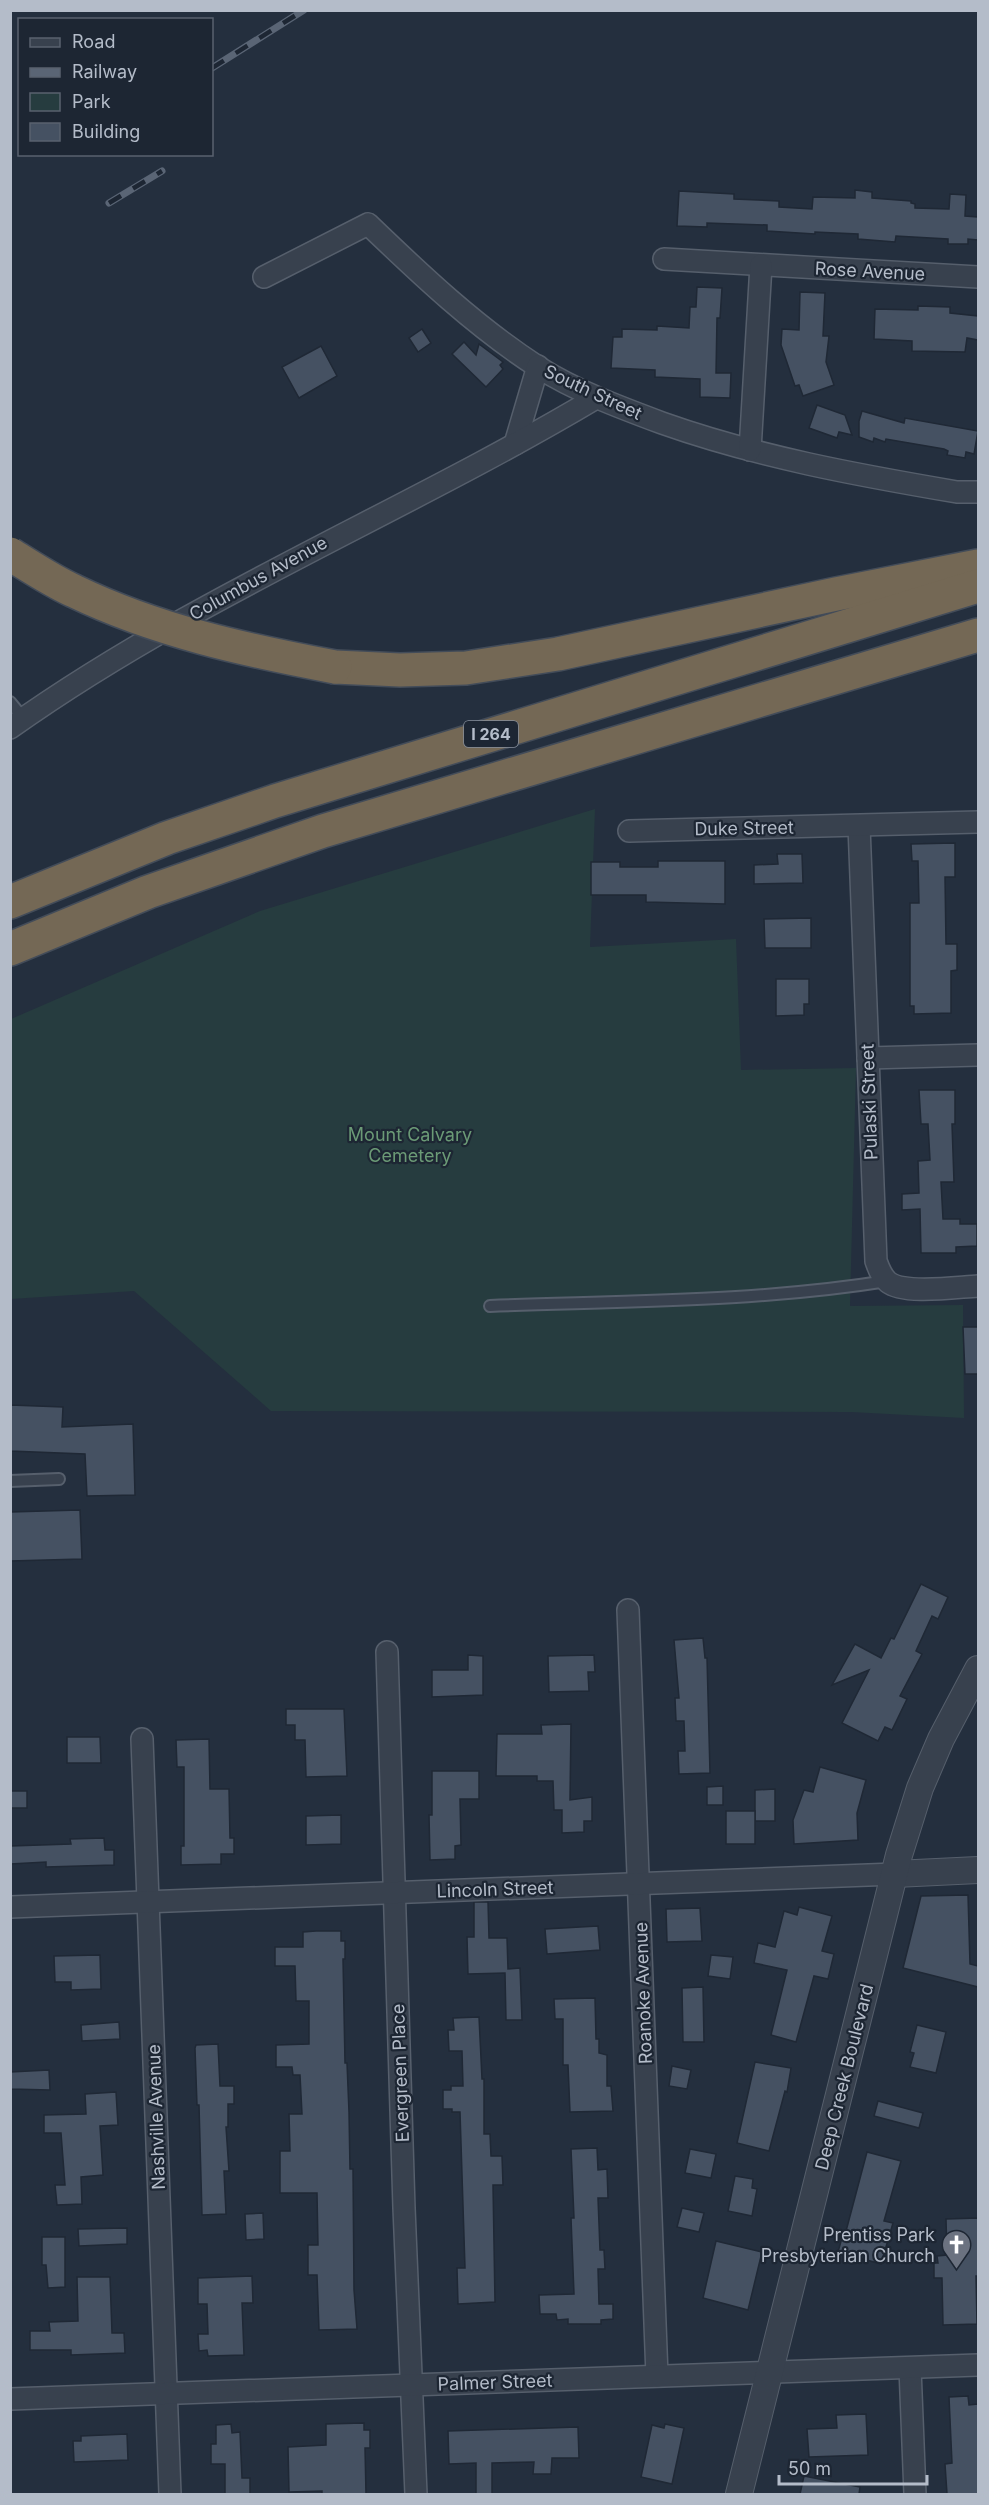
<svg xmlns="http://www.w3.org/2000/svg" width="989" height="2505" viewBox="0 0 989 2505" font-family="Inter,sans-serif">
<style>
.green{fill:#263c3f}
.building{fill:#455162;stroke:#1f2835;stroke-width:1.5}
.lines{fill:none;stroke-linecap:round;stroke-linejoin:round}
.service-casing{stroke:#565f6c;stroke-width:14}
.minor-casing{stroke:#565f6c;stroke-width:24}
.tertiary-casing{stroke:#565f6c;stroke-width:28}
.motorway-casing{stroke:#434c59;stroke-width:36}
.service{stroke:#38414e;stroke-width:10}
.minor{stroke:#38414e;stroke-width:21}
.tertiary{stroke:#38414e;stroke-width:26}
.motorway{stroke:#746855;stroke-width:33}
.rail-casing{stroke:#5a6575;stroke-width:7}
.rail{stroke:#1d2633;stroke-width:4.5;stroke-dasharray:14;stroke-linecap:butt}
.motorway-bridge-casing{stroke:#434c59;stroke-width:36;stroke-linecap:butt}
.motorway-bridge{stroke:#746855;stroke-width:33}
.labels{text-anchor:middle;dominant-baseline:central;stroke-width:4.5;stroke-linejoin:round;paint-order:stroke}
.shield{fill:#1d2633;stroke:#878f9c;stroke-width:1.5}
.shield-label{font-size:16px;font-weight:bold;fill:#b4bcc9}
.street-label{font-size:18px;fill:#b4bcc9;stroke:#1d2633}
.park-label{font-size:18px;fill:#6b9a76;stroke:#1d2633}
.poi-label{font-size:18px;fill:#b4bcc9;stroke:#1d2633;text-anchor:end}
</style>
<rect width="100%" height="100%" fill="#242f3e"/>
<polygon class="green" points="595,809 590,947 736,939 741,1070 856,1068 850,1306 963,1305 964,1418 851,1412 271,1411 134,1291 11,1299 11,1019 260,911"/>
<g class="building">
<polygon points="855,190 872,192 872,198 911,201 911,203 915,204 915,208 949,209 950,194 966,195 965,216 978,217 978,240 968,239 968,244 948,244 948,239 896,236 895,242 858,239 858,234 815,232 815,234 767,231 767,225 707,223 707,227 677,226 679,191 734,194 734,199 779,201 779,207 812,209 813,197 855,198"/>
<polygon points="697,287 722,288 720,318 717,318 716,373 731,373 730,398 700,397 700,379 655,377 655,370 611,368 613,337 622,337 622,329 657,330 657,326 689,328 690,307 696,307"/>
<polygon points="800,292 825,293 823,336 829,336 826,362 834,385 803,396 799,385 795,386 781,345 782,329 799,330"/>
<polygon points="918,306 950,307 950,313 978,316 978,340 967,338 965,352 912,351 912,341 874,339 875,309 918,310"/>
<polygon points="422,329 431,343 418,352 409,338"/>
<polygon points="464,342 476,355 479,344 503,362 500,365 503,369 486,387 452,354"/>
<polygon points="321,346 337,376 299,398 282,367"/>
<polygon points="817,405 845,415 852,435 839,432 837,438 809,428"/>
<polygon points="862,411 904,423 905,418 978,431 974,454 966,452 965,458 947,455 948,451 944,449 886,439 885,442 874,438 873,442 859,437 859,421"/>
<polygon points="955,843 955,877 945,877 946,944 957,944 957,970 951,971 951,1013 914,1014 914,1006 910,1006 910,903 919,903 918,861 912,861 911,844"/>
<polygon points="777,854 802,854 803,883 754,884 754,865 778,864"/>
<polygon points="658,861 725,861 725,904 646,902 646,895 591,895 591,862 620,862 620,867 658,867"/>
<polygon points="811,918 811,948 765,948 764,919"/>
<polygon points="776,979 809,979 809,1004 804,1004 804,1015 776,1016"/>
<polygon points="919,1090 955,1090 955,1124 952,1124 954,1182 941,1182 943,1219 960,1219 960,1224 977,1224 977,1246 956,1247 956,1253 921,1253 920,1209 902,1210 902,1194 919,1193 918,1161 930,1160 928,1124 921,1124"/>
<polygon points="963,1327 978,1327 978,1374 965,1374"/>
<polygon points="10,1405 63,1407 62,1427 133,1424 135,1495 87,1496 85,1454 10,1451"/>
<polygon points="80,1510 82,1559 10,1561 10,1512"/>
<polygon points="921,1584 948,1597 938,1619 932,1616 916,1651 922,1654 900,1696 907,1699 892,1730 885,1727 878,1741 842,1723 869,1670 832,1685 855,1644 881,1658 891,1638 894,1639"/>
<polygon points="703,1638 705,1658 707,1658 710,1773 679,1774 678,1751 685,1751 684,1721 676,1721 675,1698 679,1698 674,1640"/>
<polygon points="468,1655 483,1656 483,1695 432,1697 432,1670 468,1670"/>
<polygon points="594,1655 595,1672 588,1672 589,1691 549,1692 548,1656"/>
<polygon points="286,1709 344,1709 347,1776 306,1777 305,1740 295,1740 295,1725 286,1725"/>
<polygon points="571,1724 570,1800 592,1797 592,1821 584,1821 584,1832 562,1833 562,1810 554,1810 553,1781 537,1781 537,1776 496,1776 497,1734 542,1734 541,1725"/>
<polygon points="67,1737 100,1737 101,1763 67,1763"/>
<polygon points="209,1739 210,1789 229,1789 230,1838 234,1838 234,1854 221,1854 221,1864 181,1865 181,1846 184,1846 184,1767 177,1767 176,1740"/>
<polygon points="820,1767 866,1780 857,1813 858,1840 794,1844 793,1820 804,1790 813,1792"/>
<polygon points="432,1771 479,1771 479,1799 460,1799 461,1845 455,1846 455,1859 430,1860 429,1815 432,1815"/>
<polygon points="723,1786 723,1805 707,1805 707,1787"/>
<polygon points="775,1789 775,1821 755,1821 755,1790"/>
<rect x="11" y="1791" width="16" height="17"/>
<rect x="726" y="1811" width="29" height="33"/>
<polygon points="341,1815 341,1844 306,1845 306,1816"/>
<polygon points="104,1838 105,1850 114,1850 114,1865 46,1867 46,1862 10,1864 10,1846 71,1844 70,1839"/>
<polygon points="968,1895 970,1964 978,1966 978,1987 903,1968 921,1896"/>
<polygon points="474,1902 488,1902 489,1938 507,1938 508,1969 520,1968 522,2020 506,2020 505,1973 468,1974 467,1937 474,1937"/>
<polygon points="799,1907 832,1916 822,1951 834,1954 828,1979 814,1976 796,2042 771,2035 787,1970 754,1963 758,1943 775,1947 784,1911 797,1915"/>
<polygon points="700,1908 702,1941 667,1942 666,1909"/>
<polygon points="598,1926 600,1950 547,1954 545,1929"/>
<polygon points="316,1931 341,1931 341,1941 345,1941 345,1959 343,1959 345,2063 347,2063 349,2112 350,2169 353,2169 354,2290 357,2329 319,2330 317,2275 308,2275 308,2245 318,2245 317,2193 280,2193 280,2151 290,2151 289,2114 302,2114 300,2075 293,2075 292,2067 276,2067 276,2045 309,2044 309,2001 296,2001 295,1966 275,1966 275,1947 303,1947 303,1932"/>
<polygon points="100,1955 101,1989 71,1990 71,1982 55,1982 54,1956"/>
<polygon points="711,1955 733,1957 730,1979 708,1976"/>
<polygon points="703,1987 704,2042 683,2042 682,1988"/>
<polygon points="595,1998 596,2039 599,2039 599,2053 607,2055 607,2086 611,2086 613,2111 570,2112 568,2065 563,2065 563,2019 555,2019 554,1999"/>
<polygon points="479,2017 482,2079 484,2079 484,2134 490,2134 491,2156 502,2156 503,2185 493,2185 495,2302 458,2304 457,2268 465,2268 460,2112 452,2112 452,2109 443,2109 443,2090 451,2090 451,2086 463,2086 462,2051 449,2051 448,2030 454,2030 453,2018"/>
<polygon points="119,2022 120,2039 82,2041 81,2025"/>
<polygon points="917,2025 946,2032 936,2073 910,2067 914,2053 910,2052"/>
<polygon points="218,2044 220,2086 234,2086 234,2104 228,2104 228,2127 226,2127 229,2171 224,2171 226,2214 202,2215 199,2105 197,2105 195,2048 196,2045"/>
<polygon points="755,2062 791,2068 787,2092 785,2091 769,2151 737,2143"/>
<polygon points="672,2066 691,2070 687,2089 669,2086"/>
<polygon points="49,2070 50,2090 10,2089 10,2072"/>
<polygon points="116,2092 118,2125 100,2126 103,2175 81,2177 82,2204 57,2205 55,2185 65,2185 61,2133 44,2133 44,2115 86,2114 85,2094"/>
<polygon points="878,2101 923,2113 919,2128 874,2116"/>
<polygon points="597,2148 598,2170 607,2169 608,2198 598,2198 600,2250 604,2250 605,2269 598,2269 599,2304 613,2304 613,2319 601,2320 601,2324 568,2324 568,2319 557,2320 556,2314 540,2314 539,2295 574,2294 571,2218 574,2218 571,2149"/>
<polygon points="690,2149 716,2154 711,2178 685,2173"/>
<polygon points="867,2152 901,2161 884,2221 893,2223 881,2264 838,2252 843,2234 845,2235"/>
<polygon points="735,2176 753,2179 752,2188 757,2189 752,2216 728,2211"/>
<polygon points="682,2208 704,2213 699,2232 677,2227"/>
<polygon points="263,2213 264,2239 246,2240 245,2214"/>
<polygon points="978,2218 978,2276 976,2276 977,2324 943,2325 942,2278 934,2278 934,2263 938,2263 937,2256 947,2255 946,2219"/>
<polygon points="127,2228 127,2244 79,2246 78,2229"/>
<polygon points="42,2237 65,2237 65,2287 48,2288 46,2265 42,2265"/>
<polygon points="716,2241 762,2252 748,2310 703,2298"/>
<polygon points="252,2276 253,2303 242,2303 244,2355 208,2356 207,2350 199,2351 198,2334 208,2334 207,2304 198,2304 198,2278"/>
<polygon points="77,2277 110,2277 112,2333 124,2333 125,2353 71,2355 71,2350 30,2350 30,2331 50,2331 49,2322 78,2321"/>
<polygon points="968,2396 969,2405 978,2404 978,2494 947,2494 945,2464 952,2463 949,2397"/>
<polygon points="866,2414 868,2455 809,2457 807,2429 837,2428 836,2415"/>
<polygon points="364,2423 364,2430 370,2430 370,2448 365,2448 366,2494 322,2494 322,2491 289,2492 288,2447 326,2445 326,2424"/>
<polygon points="231,2424 232,2433 240,2432 242,2478 250,2478 250,2494 225,2494 225,2464 211,2464 211,2444 216,2444 216,2425"/>
<polygon points="665,2424 684,2428 672,2484 641,2477 652,2425 664,2428"/>
<polygon points="578,2427 579,2458 552,2458 551,2474 533,2474 534,2462 492,2463 492,2494 476,2494 476,2463 449,2464 448,2431"/>
<polygon points="127,2434 128,2460 74,2462 73,2441 81,2441 81,2436"/>
<polygon points="804,2476 860,2487 859,2494 800,2494"/>
</g>
<g class="lines">
<defs>
<g id="service">
<polyline points="10,702 24,719"/>
<path d="M490 1306C623 1301 756 1302 887 1281"/>
<polyline points="10,1481 59,1479"/>
</g>
<g id="minor">
<polyline points="664,259 978,277"/>
<path d="M264 277 368 224C421 275 476 327 538 367 576 391 619 407 662 423 758 457 857 475 957 492H978"/>
<polyline points="515,444 538,366"/>
<polyline points="750,450 761,265"/>
<path d="M10 728C194 597 403 513 596 398"/>
<path d="M859 826 876 1261C879 1269 881 1276 888 1282 904 1295 957 1287 978 1286"/>
<polyline points="629,831 978,822"/>
<polyline points="868,1058 978,1055"/>
<polyline points="628,1610 657,2376"/>
<polyline points="387,1652 404,2208 416,2494"/>
<polyline points="142,1739 170,2494"/>
<polyline points="10,1907 895,1874"/>
<polyline points="910,2368 915,2494"/>
<polyline points="10,2399 978,2365"/>
</g>
<g id="tertiary">
<polyline points="895,1874 978,1870"/>
<polyline points="739,2494 899,1855 920,1788 941,1739 978,1669"/>
</g>
<g id="motorway">
<polyline points="335,667 400,670 466,668 558,654 836,594 978,566"/>
<polyline points="10,902 167,838 275,801 978,586"/>
<polyline points="10,949 148,892 323,831 978,635"/>
</g>
</defs>
<use href="#service" class="service-casing"/>
<use href="#minor" class="minor-casing"/>
<use href="#tertiary" class="tertiary-casing"/>
<use href="#motorway" class="motorway-casing"/>
<use href="#service" class="service"/>
<use href="#minor" class="minor"/>
<use href="#tertiary" class="tertiary"/>
<use href="#motorway" class="motorway"/>
<defs>
<g id="rail">
<polyline points="212,68 304,10"/>
<polyline points="109,203 162,171"/>
</g>
</defs>
<use href="#rail" class="rail-casing"/>
<use href="#rail" class="rail"/>
<defs>
<path id="motorway-bridge" d="M10 554C31 567 52 581 74 591 157 631 245 650 335 667"/>
</defs>
<use href="#motorway-bridge" class="motorway-bridge-casing"/>
<use href="#motorway-bridge" class="motorway-bridge"/>
</g>
<defs>
<symbol id="church-pin" viewBox="-11 -11 22 30"><path d="M0 17L-7.5 6A9.5 9.5 0 1 1 7.5 6Z" fill="#6b7280" stroke="#1d2633"/><path d="M-1.2-6h2.4v3.5h3.3v2.4h-3.3V6h-2.4V-.1h-3.3v-2.4h3.3Z" fill="#fff"/></symbol>
</defs>
<g fill-rule="evenodd">
<use href="#church-pin" x="940" y="2228" width="33" height="45"/>
</g>
<g class="labels">
<rect class="shield" x="464" y="721" width="54" height="26" rx="4.5"/>
<g class="shield-label">
<text x="491" y="734">I 264</text>
</g>
<g class="street-label">
<text transform="translate(870 271) rotate(3)">Rose Avenue</text>
<text transform="translate(593 392) rotate(25)">South Street</text>
<text transform="translate(258 578) rotate(-29)">Columbus Avenue</text>
<text transform="translate(744 828) rotate(-1)">Duke Street</text>
<text transform="translate(869 1102) rotate(-92)">Pulaski Street</text>
<text transform="translate(495 1889) rotate(-2)">Lincoln Street</text>
<text transform="translate(643 1993) rotate(-92)">Roanoke Avenue</text>
<text transform="translate(400 2073) rotate(-92)">Evergreen Place</text>
<text transform="translate(844 2077) rotate(-76)">Deep Creek Boulevard</text>
<text transform="translate(156 2117) rotate(-92)">Nashville Avenue</text>
<text transform="translate(495 2382) rotate(-2)">Palmer Street</text>
</g>
<g class="park-label">
<text x="410" y="1134">Mount Calvary<tspan x="410" dy="21">Cemetery</tspan></text>
</g>
<g class="poi-label">
<text x="935" y="2234">Prentiss Park<tspan x="935" dy="21">Presbyterian Church</tspan></text>
</g>
</g>
<rect width="989" height="2505" fill="none" stroke="#b4bcc9" stroke-width="24"/>
<rect x="18" y="18" width="195" height="138" fill="#1d2633" stroke="#59626f" stroke-width="1.5"/>
<rect x="30" y="38" width="30" height="9" fill="#38414e" stroke="#59626f" stroke-width="1.5"/>
<text x="72" y="48" font-size="18" fill="#b4bcc9">Road</text>
<rect x="30" y="68" width="30" height="9" fill="#5a6575" stroke="#59626f" stroke-width="1.5"/>
<text x="72" y="78" font-size="18" fill="#b4bcc9">Railway</text>
<rect x="30" y="93" width="30" height="18" fill="#263c3f" stroke="#59626f" stroke-width="1.5"/>
<text x="72" y="108" font-size="18" fill="#b4bcc9">Park</text>
<rect x="30" y="123" width="30" height="18" fill="#455162" stroke="#59626f" stroke-width="1.5"/>
<text x="72" y="138" font-size="18" fill="#b4bcc9">Building</text>
<path d="M779 2475v9h148v-9" fill="none" stroke="#b4bcc9" stroke-width="3"/>
<text x="788" y="2475" font-size="18" fill="#b4bcc9" stroke="#1d2633" stroke-width="4.5" paint-order="stroke">50 m</text>
</svg>
